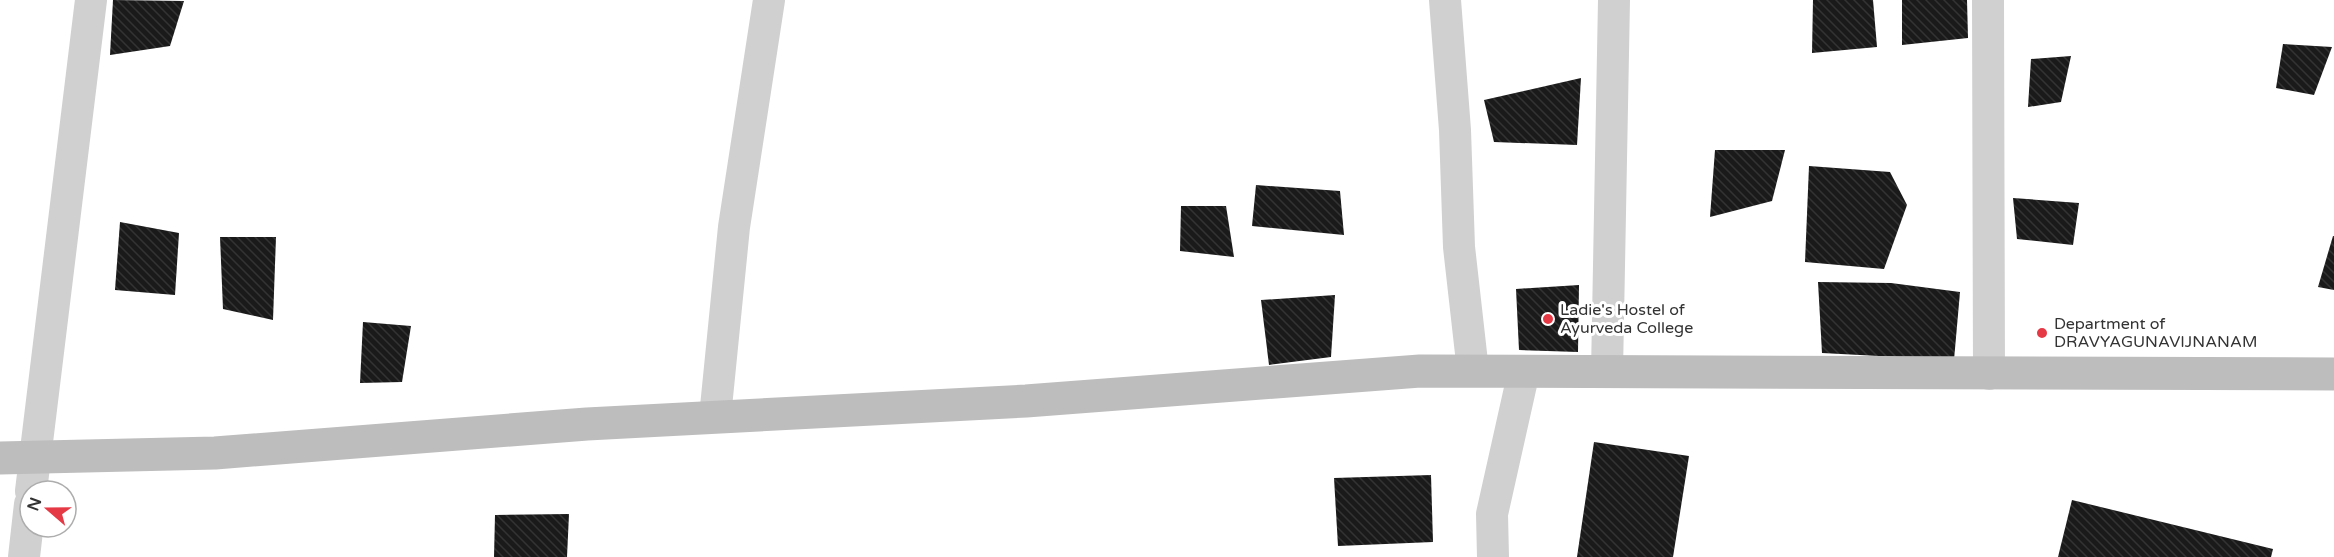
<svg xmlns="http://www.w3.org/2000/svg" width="2334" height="557" viewBox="0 0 2334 557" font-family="'Varela Round',sans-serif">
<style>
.building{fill:url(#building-back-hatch)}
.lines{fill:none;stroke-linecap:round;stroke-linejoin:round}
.minor{stroke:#d0d0d0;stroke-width:32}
.secondary{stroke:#bdbdbd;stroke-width:33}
.poi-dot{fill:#e63946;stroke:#fff;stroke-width:2}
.labels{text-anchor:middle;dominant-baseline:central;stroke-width:6;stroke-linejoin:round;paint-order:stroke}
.poi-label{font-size:16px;fill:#333;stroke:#fff;text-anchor:start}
</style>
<defs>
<pattern id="building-back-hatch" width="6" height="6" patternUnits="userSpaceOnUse" patternTransform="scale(1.5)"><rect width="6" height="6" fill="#1a1a1a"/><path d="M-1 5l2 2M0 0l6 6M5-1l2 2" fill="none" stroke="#333"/></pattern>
</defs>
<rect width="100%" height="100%" fill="#fff"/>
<g class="building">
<polygon points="113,0 184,1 170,46 110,55"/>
<polygon points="1813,0 1873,0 1877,47 1812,53"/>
<polygon points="1902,0 1967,0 1968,38 1902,45"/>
<polygon points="2283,44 2332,47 2314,95 2276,88"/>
<polygon points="2071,56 2061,102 2028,107 2031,59"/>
<polygon points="1581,78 1577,145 1494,142 1484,100"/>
<polygon points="1715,150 1785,150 1772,201 1710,217"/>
<polygon points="1809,166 1890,172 1907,205 1884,269 1805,262"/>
<polygon points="1256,185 1340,191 1344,235 1252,226"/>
<polygon points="2013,198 2079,203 2073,245 2017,239"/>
<polygon points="1181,206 1226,206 1234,257 1180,251"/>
<polygon points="120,222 179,233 175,295 115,290"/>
<polygon points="2333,236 2334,236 2334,290 2318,287"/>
<polygon points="220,237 276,237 273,320 223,309"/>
<polygon points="1818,282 1891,283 1960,292 1954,360 1822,353"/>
<polygon points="1579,285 1578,352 1519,350 1516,289"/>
<polygon points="1335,295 1331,357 1269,365 1261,300"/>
<polygon points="363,322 411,326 402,382 360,383"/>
<polygon points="1594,442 1689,456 1673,557 1577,557"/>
<polygon points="1431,475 1433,542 1338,546 1334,478"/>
<polygon points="2072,500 2273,549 2271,557 2058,557"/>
<polygon points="569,514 567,557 494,557 495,515"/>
</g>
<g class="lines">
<g class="minor">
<polyline points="1445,0 1455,130 1459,247 1473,371"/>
<polyline points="1988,0 1989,374"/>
<polyline points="1607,372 1614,0"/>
<polyline points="715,417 734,227 769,0"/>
<polyline points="31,491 91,0"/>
<polyline points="24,557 30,504"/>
<polyline points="1493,557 1492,514 1524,371"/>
</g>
<polyline class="secondary" points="0,458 215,453 587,424 1026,401 1420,371 2334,374"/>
</g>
<g class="poi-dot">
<circle cx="1548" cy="319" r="6"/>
<circle cx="2042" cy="333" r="6"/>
</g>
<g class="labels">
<g class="poi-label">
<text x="1560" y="310">Ladie's Hostel of<tspan x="1560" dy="18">Ayurveda College</tspan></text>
<text x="2054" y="324">Department of<tspan x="2054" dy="18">DRAVYAGUNAVIJNANAM</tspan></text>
</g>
</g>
<g transform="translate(48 509) rotate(290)"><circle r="28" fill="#ffffff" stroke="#adadad" stroke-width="1.5"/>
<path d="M0-4.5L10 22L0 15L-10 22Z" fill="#e63946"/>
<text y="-9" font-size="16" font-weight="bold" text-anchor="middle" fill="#333333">N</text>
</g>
</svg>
